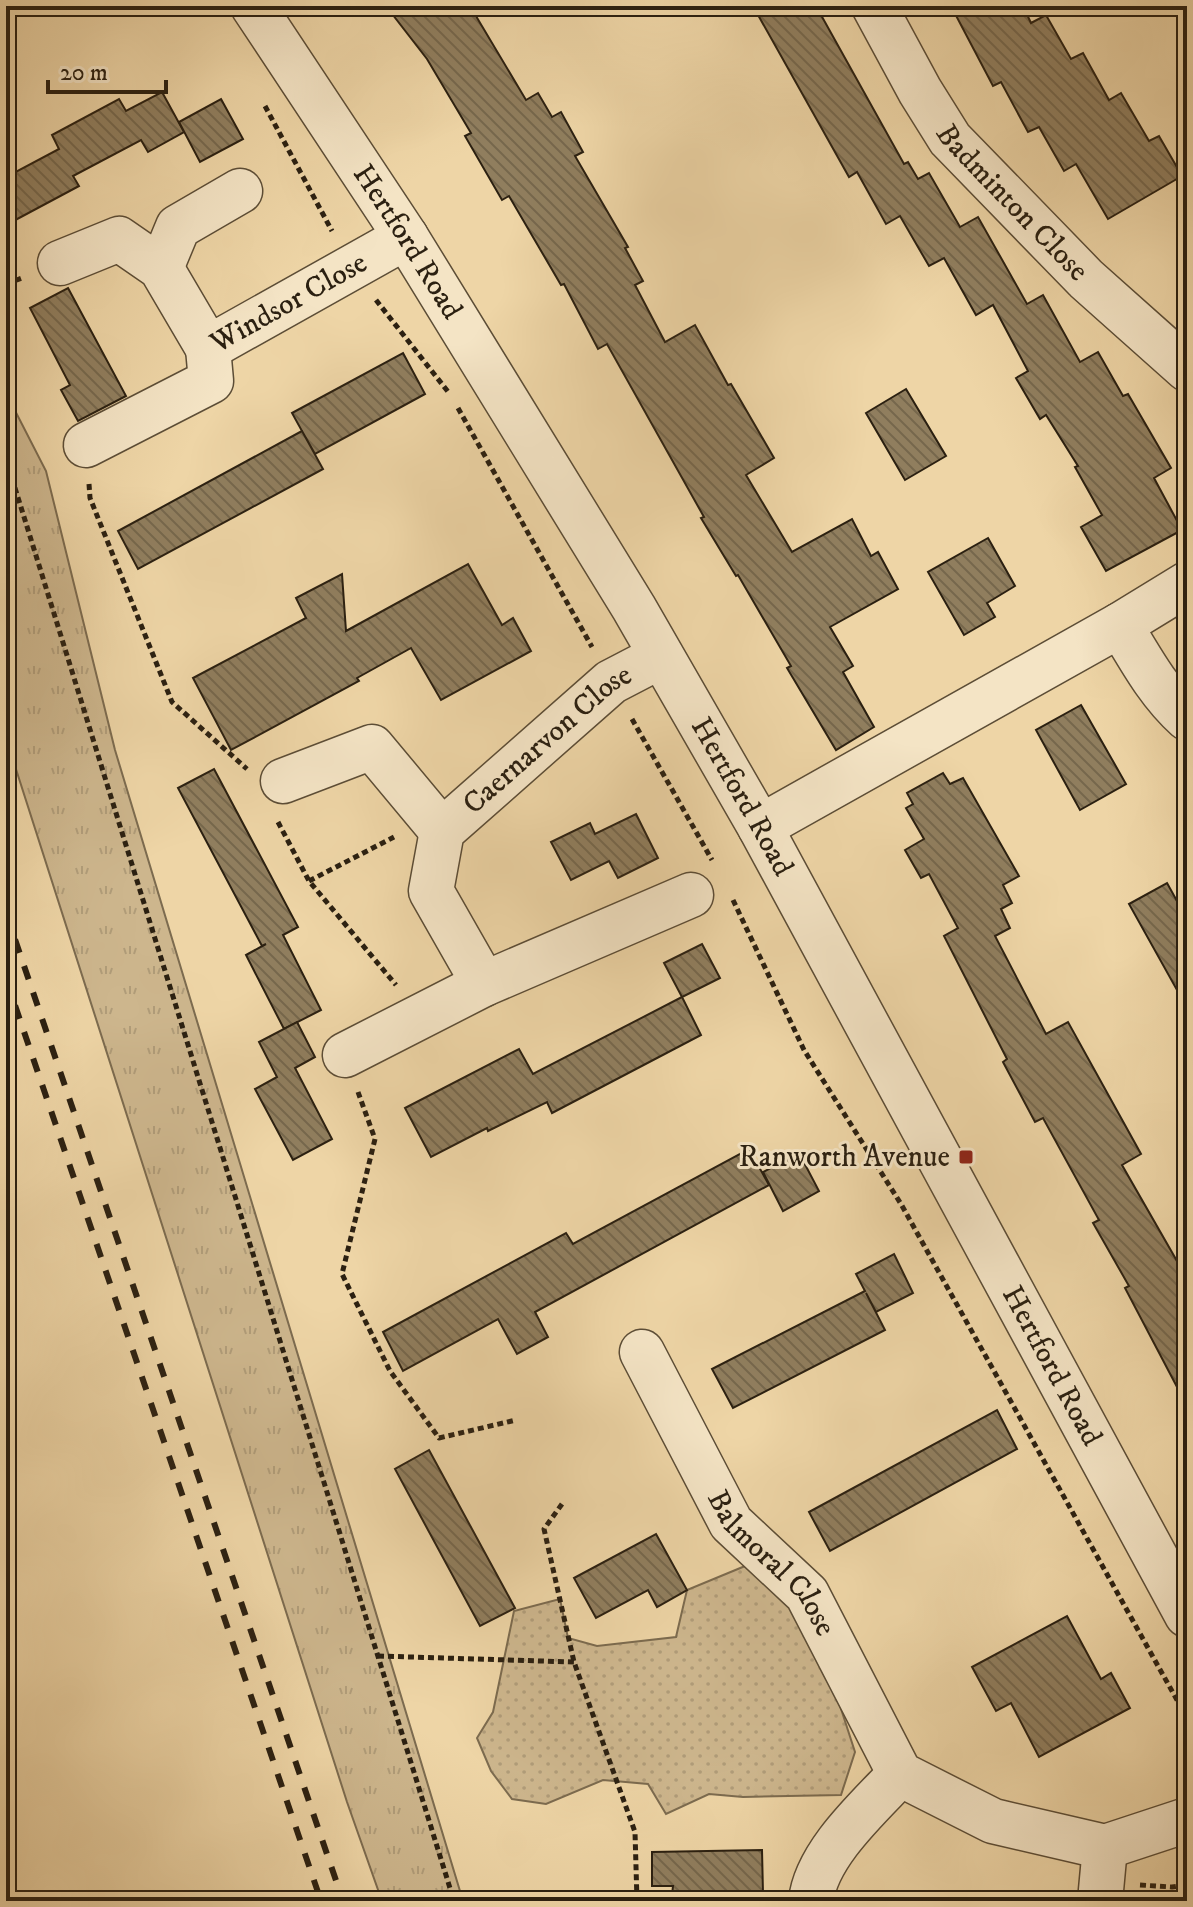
<svg xmlns="http://www.w3.org/2000/svg" width="1193" height="1907" viewBox="0 0 1193 1907" font-family="'IM FELL DW Pica',serif">
<style>
.grass{fill:url(#grass-tufts);stroke:#7c6b4f;stroke-width:2}
.park{fill:url(#park-dots);stroke:#7c6b4f;stroke-width:2}
.building{fill:url(#building-back-hatch);stroke:#2b2011;stroke-width:2}
.lines{fill:none;stroke-linecap:round;stroke-linejoin:round}
.minor-casing{stroke:#5c4d36;stroke-width:47}
.path{stroke:#2b2011;stroke-width:5;stroke-dasharray:6 4;stroke-linecap:butt}
.minor{stroke:#f4e4c5;stroke-width:44}
.rail{stroke:#2b2011;stroke-width:6;stroke-dasharray:14 14;stroke-linecap:butt}
.poi-dot{fill:#8f2418;stroke:#f4e4c5;stroke-width:3}
.labels{text-anchor:middle;dominant-baseline:central;stroke-width:6;stroke-linejoin:round;paint-order:stroke}
.street-label{font-size:30px;fill:#2b2011;stroke:#f4e4c5}
.poi-label{font-size:30px;fill:#2b2011;stroke:#f4e4c5;text-anchor:end}
</style>
<defs>
<pattern id="grass-tufts" width="24" height="20" patternUnits="userSpaceOnUse" patternTransform="scale(2)"><rect width="24" height="20" fill="#cdb68d"/><path d="M3 7l-1-3M5 7V3M7 7l1-3M15 17l-1-3M17 17v-4M19 17l1-3" fill="none" stroke="#b09c79"/></pattern>
<pattern id="park-dots" width="8" height="8" patternUnits="userSpaceOnUse" patternTransform="scale(2)"><rect width="8" height="8" fill="#cdb68d"/><path d="M2 2h.1M6 6h.1" fill="none" stroke="#b09c79" stroke-width="1.8" stroke-linecap="round"/></pattern>
<pattern id="building-back-hatch" width="6" height="6" patternUnits="userSpaceOnUse" patternTransform="scale(2)"><rect width="6" height="6" fill="#907e5e"/><path d="M-1 5l2 2M0 0l6 6M5-1l2 2" fill="none" stroke="#76674c"/></pattern>
</defs>
<rect width="100%" height="100%" fill="#eed5a6"/>
<filter id="stains"><feTurbulence type="fractalNoise" baseFrequency=".0025" numOctaves="4"/><feColorMatrix values="0 0 0 0 .2 0 0 0 0 .09 0 0 0 0 .02 0 0 0 .5 -.17"/></filter>
<radialGradient id="worn" r=".72"><stop offset=".6" stop-color="#630" stop-opacity="0"/><stop offset="1" stop-color="#630" stop-opacity=".3"/></radialGradient>
<polygon class="grass" points="6,393 46,471 115,750 463,1901 382,1901 347,1802 6,738"/>
<polygon class="park" points="750,1564 779,1588 831,1678 855,1752 841,1795 743,1797 709,1794 666,1814 648,1784 603,1780 546,1804 512,1799 491,1771 477,1738 493,1712 514,1611 560,1599 568,1638 597,1646 676,1637 687,1590"/>
<g class="building">
<polygon points="386,6 470,6 526,100 538,93 552,117 561,112 583,152 575,156 628,247 625,248 643,281 635,285 665,342 695,325 728,385 731,384 774,458 746,475 792,552 852,519 871,556 878,552 898,589 830,627 853,666 843,672 874,727 836,750 787,668 791,666 738,575 736,576 701,518 704,517 607,344 598,349 564,284 561,285 509,196 502,200 465,136 471,133 427,59"/>
<polygon points="753,6 816,6 904,164 908,162 918,179 929,173 960,227 978,217 1027,304 1043,295 1080,362 1098,352 1123,396 1128,394 1171,468 1154,478 1182,530 1106,571 1081,527 1102,515 1075,467 1078,466 1046,415 1040,419 1016,378 1028,371 993,305 976,315 944,258 929,266 900,216 886,224 857,172 849,177"/>
<polygon points="951,6 1023,6 1031,23 1046,15 1071,59 1083,53 1109,100 1121,93 1149,141 1159,136 1182,176 1108,219 1076,164 1064,171 1039,127 1028,132 1001,82 993,86"/>
<polygon points="162,92 184,132 148,152 141,140 73,176 79,186 6,225 6,177 59,149 52,135 119,99 126,111"/>
<polygon points="221,99 243,139 200,162 179,122"/>
<polygon points="68,288 126,396 78,421 61,390 70,385 30,308"/>
<polygon points="403,353 425,394 315,454 302,431 323,469 138,569 118,531 302,431 292,413"/>
<polygon points="906,389 946,456 905,480 866,413"/>
<polygon points="988,538 1015,586 987,603 995,617 964,635 928,572"/>
<polygon points="468,564 502,625 513,618 531,651 441,700 411,648 357,678 359,681 231,750 193,678 306,618 296,598 342,574 346,631"/>
<polygon points="1081,705 1126,784 1080,810 1036,730"/>
<polygon points="214,769 298,927 283,935 321,1010 284,1029 246,955 266,944 262,946 178,788"/>
<polygon points="943,773 950,784 963,778 1019,876 1003,885 1012,903 1001,909 1010,928 995,936 1046,1034 1068,1022 1141,1154 1122,1165 1177,1261 1187,1255 1187,1406 1125,1288 1129,1286 1093,1223 1099,1220 1043,1118 1035,1122 1003,1062 1007,1059 944,936 958,928 929,874 921,878 905,850 924,839 906,808 913,804 907,793"/>
<polygon points="636,814 658,858 618,878 609,861 571,880 551,842 590,823 595,834"/>
<polygon points="1167,883 1187,919 1187,1008 1129,904"/>
<polygon points="702,944 720,978 682,997 701,1035 552,1113 547,1102 488,1131 487,1128 431,1157 405,1108 519,1049 533,1074 682,997 664,963"/>
<polygon points="297,1022 315,1057 295,1068 332,1139 293,1160 255,1089 277,1077 259,1042"/>
<polygon points="749,1149 769,1185 535,1312 548,1337 517,1354 498,1319 403,1371 383,1332 566,1233 573,1244"/>
<polygon points="799,1153 819,1191 783,1211 763,1172"/>
<polygon points="894,1254 913,1293 876,1312 866,1293 885,1330 733,1408 712,1369 865,1291 856,1274"/>
<polygon points="997,1410 1017,1449 830,1551 809,1512"/>
<polygon points="429,1450 515,1608 480,1626 395,1469"/>
<polygon points="656,1534 687,1590 657,1607 648,1590 596,1618 574,1578"/>
<polygon points="1067,1616 1101,1679 1111,1673 1130,1708 1039,1757 1011,1703 996,1711 972,1667"/>
<polygon points="762,1850 763,1893 672,1895 673,1886 652,1886 652,1852"/>
</g>
<g class="lines">
<defs>
<g id="minor">
<path id="s1" d="M253 6 406 237 634 608 760 827 1187 1615"/>
<path id="s2" d="M874 6 920 91 950 139 1086 279 1187 369"/>
<path id="s3" d="M60 263 119 239 161 268 208 348 406 237"/>
<polyline points="161,268 178,227 240,191"/>
<polyline points="86,445 211,381 208,348"/>
<path d="M1120 625C1140 658 1158 692 1187 718"/>
<polyline points="283,781 372,747 442,831"/>
<polyline points="760,827 1120,625 1187,584"/>
<path id="s4" d="M484 984 431 891 442 831 611 682 661 656"/>
<polyline points="345,1055 484,984 691,895"/>
<path id="s5" d="M642 1352 731 1523 807 1594 900 1774 993 1821 1105 1847 1187 1820"/>
<path d="M811 1901C816 1854 869 1807 900 1774"/>
<polyline points="1100,1901 1105,1847"/>
</g>
</defs>
<use href="#minor" class="minor-casing"/>
<g class="path">
<polyline points="265,106 332,231"/>
<polyline points="6,284 22,278"/>
<polyline points="376,300 449,393"/>
<polyline points="458,408 592,647"/>
<polyline points="6,459 454,1901"/>
<polyline points="89,484 90,498 172,702 247,769"/>
<polyline points="632,719 712,860"/>
<polyline points="278,822 309,881 396,985"/>
<polyline points="309,881 394,837"/>
<polyline points="733,900 804,1050 901,1204 1187,1718"/>
<polyline points="358,1092 375,1139 342,1274 390,1371 439,1438 516,1420"/>
<polyline points="562,1504 544,1529 574,1662 635,1832 637,1901"/>
<polyline points="378,1656 574,1662"/>
<polyline points="1140,1885 1172,1887 1187,1885"/>
</g>
<use href="#minor" class="minor"/>
<g class="rail">
<polyline points="6,913 343,1901"/>
<polyline points="6,979 321,1901"/>
</g>
</g>
<rect class="poi-dot" x="958" y="1149" width="16" height="16" rx="4"/>
<g class="labels">
<g class="street-label">
<text stroke="none"><textPath href="#s2" startOffset="242">Badminton Close</textPath></text>
<text stroke="none"><textPath href="#s1" startOffset="282">Hertford Road</textPath></text>
<text stroke="none"><textPath href="#s3" startOffset="300">Windsor Close</textPath></text>
<text stroke="none"><textPath href="#s4" startOffset="308">Caernarvon Close</textPath></text>
<text stroke="none"><textPath href="#s1" startOffset="930">Hertford Road</textPath></text>
<text stroke="none"><textPath href="#s1" startOffset="1578">Hertford Road</textPath></text>
<text stroke="none"><textPath href="#s5" startOffset="250">Balmoral Close</textPath></text>
</g>
<g class="poi-label">
<text x="950" y="1157">Ranworth Avenue</text>
</g>
</g>
<rect width="1193" height="1907" fill="none" stroke="#eed5a6" stroke-width="32"/>
<rect x="8" y="8" width="1177" height="1891" fill="none" stroke="#2b2011" stroke-width="4"/>
<rect x="16" y="16" width="1161" height="1875" fill="none" stroke="#2b2011" stroke-width="2"/>
<path d="M48 80v12h118v-12" fill="none" stroke="#2b2011" stroke-width="4"/>
<text x="60" y="80" font-size="24" fill="#2b2011" stroke="#f4e4c5" stroke-width="6" paint-order="stroke">20 m</text>
<rect width="100%" height="100%" filter="url(#stains)"/>
<rect width="100%" height="100%" fill="url(#worn)"/>
</svg>
